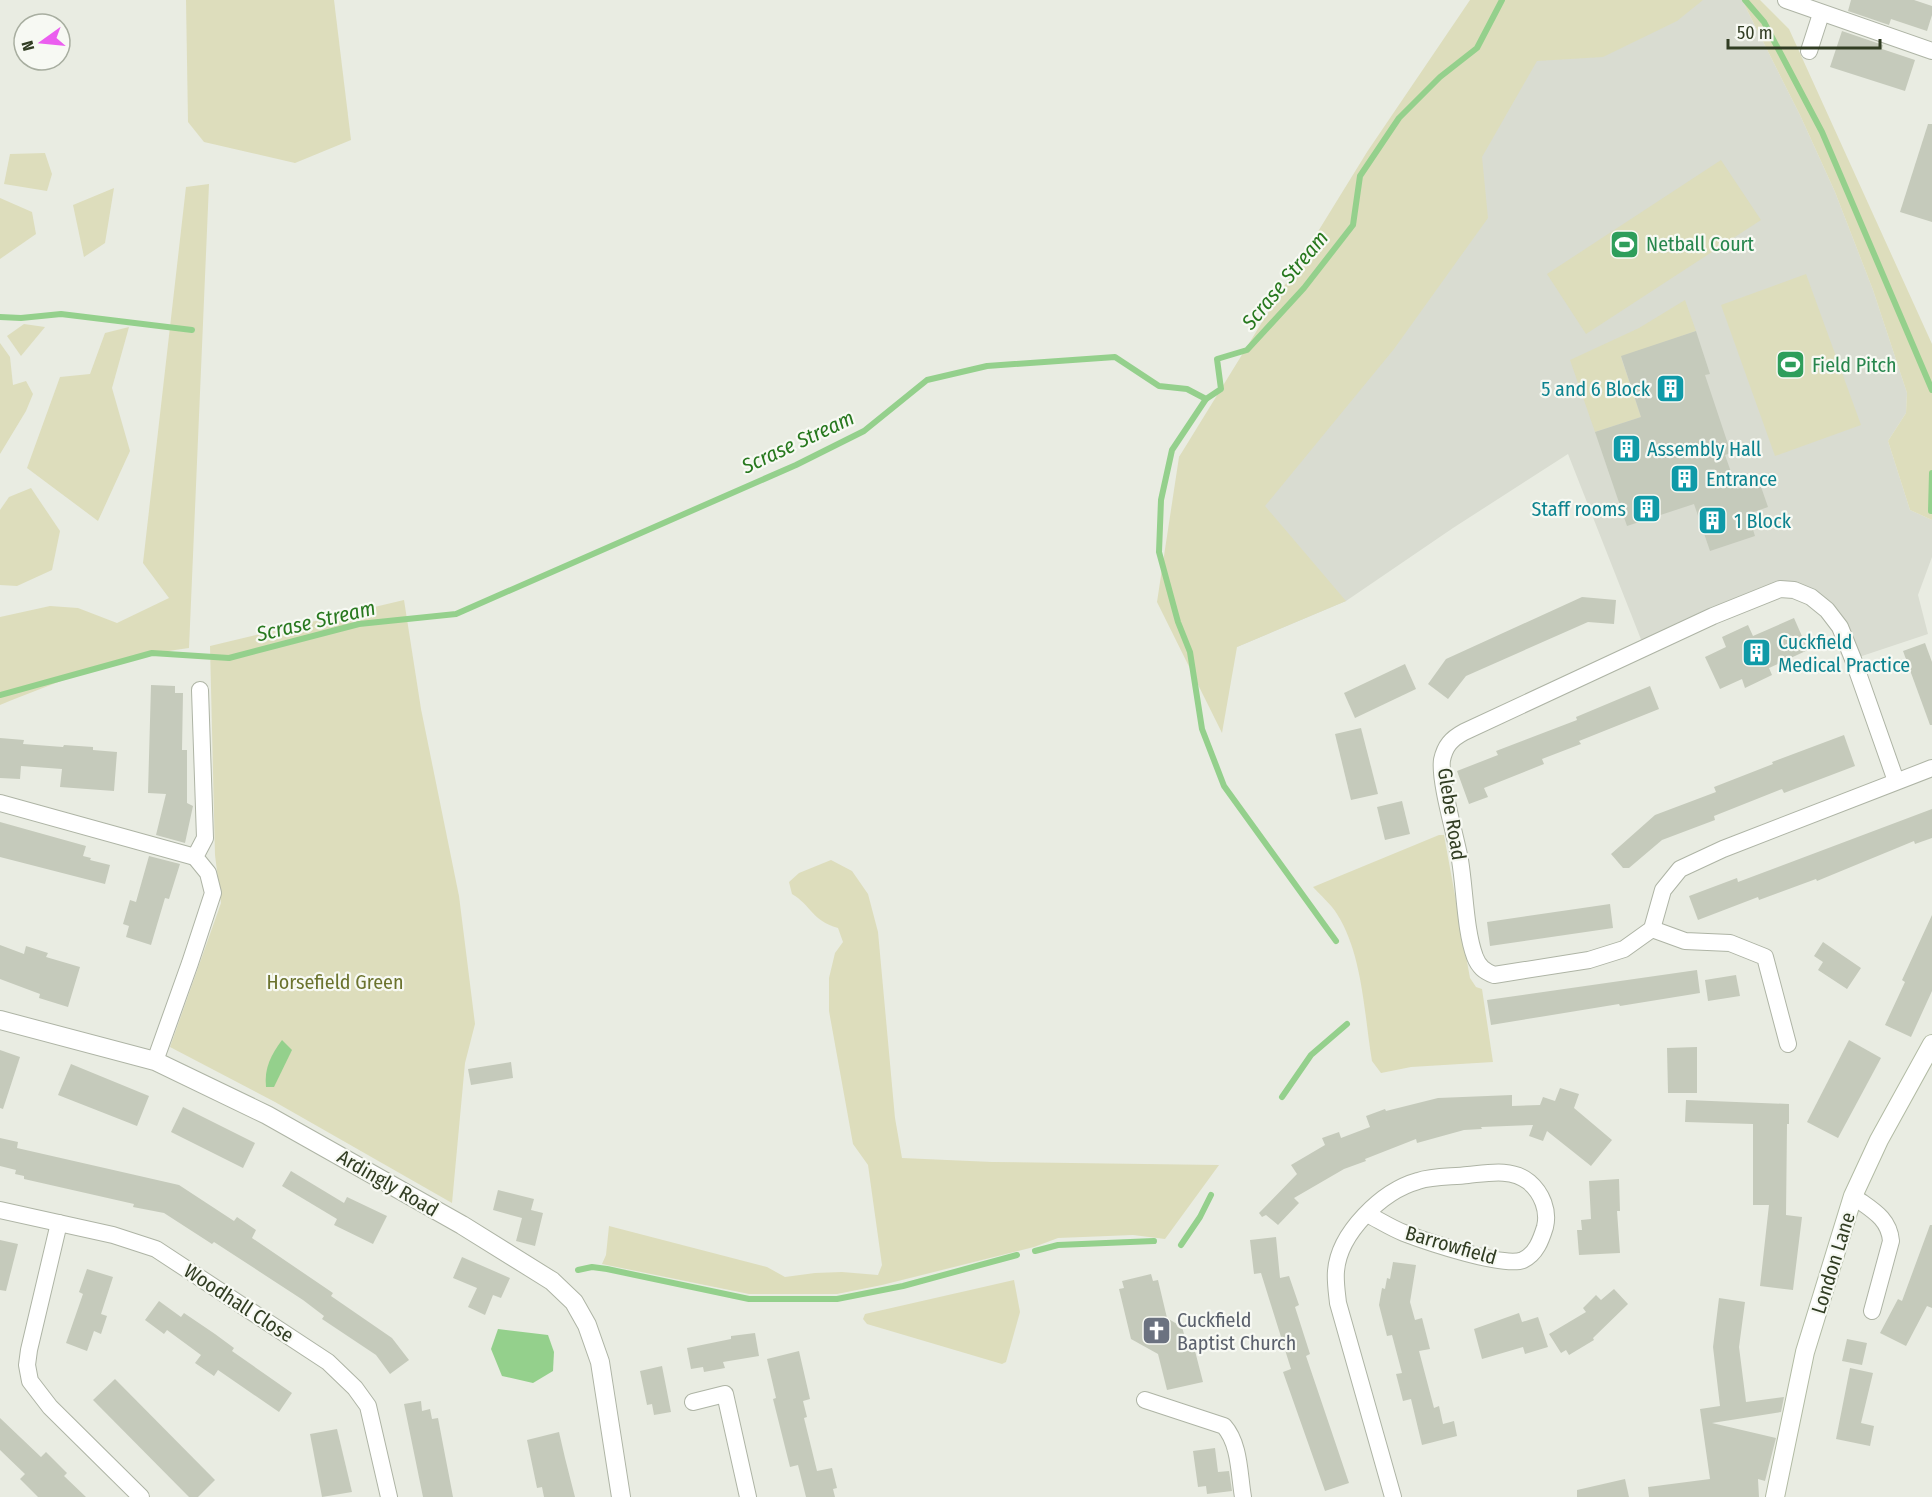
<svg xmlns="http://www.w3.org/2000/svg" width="1932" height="1497" viewBox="0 0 1932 1497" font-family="'Fira Sans Condensed',sans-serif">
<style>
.built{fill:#d9dcd1}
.green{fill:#ddddbc}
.water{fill:#94d08c}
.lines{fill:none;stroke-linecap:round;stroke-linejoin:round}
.stream{stroke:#94d08c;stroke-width:6}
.building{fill:#c5cabb}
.minor-casing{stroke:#aeb4a5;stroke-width:18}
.tertiary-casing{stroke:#aeb4a5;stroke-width:20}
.secondary-casing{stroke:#b2bba4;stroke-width:20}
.minor{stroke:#fff;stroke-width:16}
.tertiary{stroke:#fff;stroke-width:18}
.secondary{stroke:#fff;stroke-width:18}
.labels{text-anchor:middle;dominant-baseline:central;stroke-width:4.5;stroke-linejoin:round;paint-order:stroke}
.leisure-label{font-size:20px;fill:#27864d;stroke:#f7f9f3;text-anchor:start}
.culture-label{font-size:20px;fill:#0d838f;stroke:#f7f9f3;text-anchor:start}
.street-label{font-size:20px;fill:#313d23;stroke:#f7f9f3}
.park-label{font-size:20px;fill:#6b732e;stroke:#f7f9f3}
.worship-label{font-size:20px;fill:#5b616d;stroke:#f7f9f3;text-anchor:start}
.water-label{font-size:21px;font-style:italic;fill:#27781e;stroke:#f7f9f3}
</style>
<rect width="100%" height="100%" fill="#e9ece2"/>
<polygon class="built" points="1518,0 1742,0 1800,115 1835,192 1873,290 1907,393 1906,413 1888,441 1910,510 1932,520 1932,557 1918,595 1928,634 1853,659 1840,627 1794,590 1644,647 1568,454 1453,528 1346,601 1237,647 1179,457"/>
<g class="green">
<polygon points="186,0 334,0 351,140 295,163 204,142 188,122"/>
<polygon points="1470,0 1703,0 1677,21 1603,57 1537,61 1482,157 1488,218 1394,349 1265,506 1346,601 1237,647 1222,733 1157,602 1179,457 1367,152"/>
<polygon points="1742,0 1760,0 1789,29 1932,344 1932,520 1910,510 1888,441 1906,413 1907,393 1873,290 1835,192 1800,115"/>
<polygon points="45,153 52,174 47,191 4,184 10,154"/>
<polygon points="1721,160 1761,220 1586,334 1547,274"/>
<path d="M209 184 189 648C124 656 61 680 0 705V617L50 606 78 608 117 623 169 598 143 563 186 187Z"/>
<polygon points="114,188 105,243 84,257 73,205"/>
<polygon points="0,198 32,212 36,234 0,259"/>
<polygon points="1806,274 1861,425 1775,456 1721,305"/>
<polygon points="1685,300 1696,331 1621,357 1641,417 1595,432 1570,360 1639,328"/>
<polygon points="24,324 45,327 21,356 7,336"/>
<polygon points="129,327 112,388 130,451 98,521 27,468 60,377 90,374 105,333"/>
<polygon points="0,343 10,357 13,385 26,381 33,394 26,411 0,454"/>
<polygon points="31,488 60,531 52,570 17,586 0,585 0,510 9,497"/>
<polygon points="404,600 421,709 459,896 475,1024 465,1063 452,1203 275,1102 170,1047 221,903 215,855 210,646"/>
<path d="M1439 835H1444L1470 978 1476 987 1482 989 1493 1062 1411 1067 1381 1073 1372 1061C1364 1014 1363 955 1337 914 1331 904 1321 896 1313 887Z"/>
<path d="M831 860 852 871 868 894 878 932 895 1118 902 1158 992 1162 1219 1165 1165 1239 1133 1235 1058 1238 1034 1247 882 1285 837 1294H749L602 1264 606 1255 609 1226 767 1267 785 1277 815 1273 842 1272 878 1275 882 1265 868 1165 853 1144 829 1011V978L835 953 843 942 838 928C811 920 812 906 792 894L789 882 799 873Z"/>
<polygon points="1014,1280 1020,1312 1006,1362 1002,1364 867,1324 863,1319 865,1314"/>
</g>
<g class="water">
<path d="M282 1040 292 1050 274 1087H266C264 1068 271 1055 282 1040Z"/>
<polygon points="498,1329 548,1335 554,1352 553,1371 533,1383 502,1376 491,1349"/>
</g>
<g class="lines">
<g class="stream">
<polyline points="1745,0 1764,22 1822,132 1932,390"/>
<polyline points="0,317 21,318 61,314 192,330"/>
<polyline points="1206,399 1172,450 1161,500 1159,552 1178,622 1190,652 1202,729 1224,786 1336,941"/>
<polyline points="1931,511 1932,473"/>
<polyline points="0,695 152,653 229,658 359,624 456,614 796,465 864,431 927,380 987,366 1115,357 1159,386 1187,389 1206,399 1221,389 1217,359 1247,350 1304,288 1353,225 1360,176 1399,118 1440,77 1477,48 1502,0"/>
<polyline points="1282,1097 1311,1055 1347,1024"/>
<polyline points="1181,1245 1200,1217 1211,1195"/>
<polyline points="1035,1251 1058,1245 1154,1241"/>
<polyline points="578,1270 592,1267 607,1269 749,1299 837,1299 903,1286 1017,1255"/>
</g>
</g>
<g class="building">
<polygon points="1851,0 1914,0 1932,6 1932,15 1927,31 1891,19 1889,25 1848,11"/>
<polygon points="1842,31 1883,45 1882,49 1915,60 1905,91 1830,67"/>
<polygon points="1928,124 1932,124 1932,222 1900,212"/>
<polygon points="1696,331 1710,374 1705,375 1731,453 1725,455 1737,489 1759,481 1768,507 1748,514 1755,536 1710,551 1694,504 1627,526 1595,432 1641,417 1621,356"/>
<polygon points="1582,597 1616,600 1614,624 1588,622 1466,676 1448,699 1428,684 1446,659"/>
<polygon points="1794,618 1808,650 1769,668 1772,675 1745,688 1742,679 1720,689 1705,657 1726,647 1722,637 1748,625 1753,636"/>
<polygon points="1925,643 1932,662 1932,725 1930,725 1903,651"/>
<polygon points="1405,664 1416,689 1355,718 1344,693"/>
<polygon points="151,685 175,686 175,693 183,693 182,750 187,750 187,803 193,806 185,843 156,835 166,794 148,793"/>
<polygon points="1650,686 1659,709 1579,741 1581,744 1542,759 1544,764 1484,788 1488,797 1469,804 1457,771 1498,755 1496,751 1577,720 1576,717"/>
<polygon points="1361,728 1378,794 1351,800 1335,734"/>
<polygon points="1844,735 1855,766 1784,793 1782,789 1714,816 1715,820 1662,840 1629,868 1623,868 1611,854 1655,815 1716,792 1714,787 1773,764 1772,762"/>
<polygon points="0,738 24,740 23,744 63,747 64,745 93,747 93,750 117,752 114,791 60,787 62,769 21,766 20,779 0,778"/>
<polygon points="1402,801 1410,834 1385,840 1377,807"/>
<polygon points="1932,809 1932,838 1915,844 1914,841 1817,881 1816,879 1759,900 1758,897 1698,920 1689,896 1737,878 1738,882"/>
<polygon points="0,822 86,846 83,856 91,858 90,860 110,865 105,884 0,857"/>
<polygon points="149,856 180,864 169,899 165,898 151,945 126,937 129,926 123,924 130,900 136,902"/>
<polygon points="1610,904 1613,928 1490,946 1487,922"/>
<polygon points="1932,915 1932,991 1911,1037 1885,1025 1905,982 1902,980"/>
<polygon points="1823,942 1861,968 1847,989 1818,970 1823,962 1814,956"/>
<polygon points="0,945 24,954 26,946 48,953 46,957 80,967 68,1007 39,998 40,994 0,979"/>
<polygon points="1697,970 1700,993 1620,1006 1619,1004 1491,1025 1487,1000"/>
<polygon points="1736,975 1740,996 1708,1001 1705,980"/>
<polygon points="1849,1040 1881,1058 1838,1138 1807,1122"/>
<polygon points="1697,1047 1697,1093 1668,1093 1667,1048"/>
<polygon points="0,1050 20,1057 3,1109 0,1108"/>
<polygon points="511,1062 513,1078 471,1085 468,1069"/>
<polygon points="71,1064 149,1096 137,1126 58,1095"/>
<polygon points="1560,1088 1579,1094 1574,1108 1612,1140 1591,1166 1547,1131 1543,1141 1529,1136 1533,1125 1481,1127 1482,1129 1464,1130 1417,1143 1416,1139 1365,1159 1366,1161 1344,1169 1294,1198 1299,1203 1278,1225 1266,1215 1262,1217 1259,1213 1297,1174 1291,1165 1325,1145 1322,1138 1339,1132 1341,1138 1370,1127 1366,1116 1385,1109 1386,1111 1438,1098 1512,1095 1512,1106 1540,1105 1543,1097 1555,1101"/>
<polygon points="1686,1100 1789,1104 1789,1124 1787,1124 1786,1215 1802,1217 1793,1290 1760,1286 1769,1205 1753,1205 1753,1124 1685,1122"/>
<polygon points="183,1107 255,1143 243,1168 171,1132"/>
<polygon points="0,1138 18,1142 17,1148 179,1185 234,1221 237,1217 256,1230 252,1238 333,1293 331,1296 392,1338 409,1360 390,1374 376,1355 322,1319 324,1316 303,1300 214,1242 212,1244 164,1213 133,1207 134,1204 24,1179 24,1176 15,1174 16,1170 0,1166"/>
<polygon points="291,1171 344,1203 347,1197 387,1216 373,1244 334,1225 337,1219 282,1186"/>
<polygon points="1619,1179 1620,1211 1617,1211 1620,1253 1579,1255 1577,1230 1582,1230 1581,1220 1591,1219 1589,1181"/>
<polygon points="498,1190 534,1199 531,1210 543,1213 535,1246 516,1241 522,1218 493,1210"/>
<polygon points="1930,1225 1932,1225 1932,1308 1927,1306 1906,1346 1880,1333 1898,1299 1902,1301"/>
<polygon points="1276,1237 1280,1278 1289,1276 1299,1305 1295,1307 1310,1354 1306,1356 1349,1483 1325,1491 1283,1372 1291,1369 1261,1273 1254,1274 1250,1240"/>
<polygon points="0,1240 18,1244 6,1291 0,1290"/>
<polygon points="462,1257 510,1278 501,1298 493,1295 485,1315 468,1307 477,1288 453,1278"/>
<polygon points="1393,1262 1416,1265 1410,1302 1415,1320 1422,1318 1430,1349 1419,1351 1434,1408 1439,1406 1443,1424 1454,1421 1457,1436 1422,1445 1411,1399 1403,1401 1396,1374 1402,1373 1392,1335 1387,1336 1379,1305 1382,1288 1385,1289 1387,1278 1390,1279"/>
<polygon points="87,1269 113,1277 101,1314 107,1316 101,1334 94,1331 87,1351 66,1343 83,1294 79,1292"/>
<polygon points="1151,1274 1153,1281 1158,1280 1167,1318 1182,1327 1188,1348 1194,1347 1203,1382 1167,1390 1158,1354 1131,1339 1119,1289 1124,1288 1122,1281"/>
<polygon points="1614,1289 1628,1304 1593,1338 1594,1340 1569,1355 1566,1350 1561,1353 1549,1334 1586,1312 1583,1308 1596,1295 1601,1300"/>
<polygon points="1719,1298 1745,1302 1739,1347 1746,1402 1784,1397 1781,1412 1712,1423 1776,1438 1765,1481 1758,1479 1759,1497 1649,1497 1648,1487 1710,1479 1700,1409 1720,1406 1713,1347"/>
<polygon points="159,1301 181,1317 184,1313 215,1334 234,1348 232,1351 292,1393 279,1412 218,1370 214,1376 195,1363 201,1355 167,1330 164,1334 145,1320"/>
<polygon points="1519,1313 1522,1322 1538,1317 1548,1347 1525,1354 1523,1347 1482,1359 1474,1329"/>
<polygon points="755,1333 759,1356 723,1362 725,1368 704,1372 703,1367 691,1369 687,1348 731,1339 731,1336"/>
<polygon points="1847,1339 1867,1343 1862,1365 1842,1361"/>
<polygon points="799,1351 810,1399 803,1401 807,1417 804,1418 817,1471 832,1468 837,1488 833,1489 835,1497 806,1497 798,1465 790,1467 773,1399 776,1398 767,1359"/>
<polygon points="662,1366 671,1412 654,1415 652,1404 647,1405 640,1371"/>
<polygon points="1850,1368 1873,1373 1861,1423 1874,1426 1870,1446 1836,1439"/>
<polygon points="115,1379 215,1480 198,1497 189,1497 93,1400"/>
<polygon points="421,1401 422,1411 430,1409 432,1419 438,1418 453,1497 423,1497 404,1404"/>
<polygon points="0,1418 41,1457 46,1452 67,1473 64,1476 86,1497 38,1497 20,1479 25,1474 0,1450"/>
<polygon points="337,1429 352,1492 322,1497 310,1434"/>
<polygon points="559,1432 565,1458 575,1497 544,1497 542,1487 537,1488 527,1440"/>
<polygon points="1215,1448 1218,1472 1229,1471 1232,1491 1207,1494 1206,1486 1198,1487 1193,1451"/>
<polygon points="1625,1479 1629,1497 1577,1497 1577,1490"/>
</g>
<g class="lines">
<defs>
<g id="minor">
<polyline points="1786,0 1932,51"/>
<polyline points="1809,51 1821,14"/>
<path d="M1896 781 1853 659 1840 627 1827 610 1811 597 1794 590 1780 589 1713 616 1464 732C1451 739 1445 746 1442 760 1439 781 1456 837 1460 860 1465 890 1465 930 1475 957 1479 967 1484 971 1494 975L1589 960 1624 949 1652 929 1663 890 1680 869 1723 849 1932 768"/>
<polyline points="0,803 195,857"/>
<polyline points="1652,929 1685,941 1730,943 1765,957 1788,1044"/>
<polyline points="155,1061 190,963 213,893 208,873 195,857 205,838 200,690"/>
<path d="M1853 1196C1870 1209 1889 1217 1891 1241L1872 1311"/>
<polyline points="0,1210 113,1235 156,1249 328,1362 355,1388 368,1406 389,1497"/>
<path d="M1367 1214C1379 1220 1391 1228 1404 1233 1425 1241 1504 1268 1523 1260 1536 1254 1541 1240 1545 1227 1549 1211 1542 1193 1529 1182 1512 1168 1488 1173 1468 1175 1452 1177 1433 1176 1418 1181 1382 1191 1339 1233 1336 1271 1335 1281 1337 1293 1338 1303L1393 1497"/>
<polyline points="59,1223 29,1350 27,1365 30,1381 50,1407 141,1497"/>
<path d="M1145 1400 1224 1426C1240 1444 1239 1474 1243 1497"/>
<polyline points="693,1402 725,1394 748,1497"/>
</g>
<polyline id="tertiary" points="0,1020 155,1061 267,1115 462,1225 552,1281 574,1302 587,1325 600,1362 621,1497"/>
<polyline id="secondary" points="1775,1497 1805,1352 1853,1196 1879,1140 1932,1044"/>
</defs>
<use href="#minor" class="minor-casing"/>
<use href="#tertiary" class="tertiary-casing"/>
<use href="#secondary" class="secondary-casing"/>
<use href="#minor" class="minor"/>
<use href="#tertiary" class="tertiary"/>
<use href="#secondary" class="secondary"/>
</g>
<defs>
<symbol id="stadium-square" viewBox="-11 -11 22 22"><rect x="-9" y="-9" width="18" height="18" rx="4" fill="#2e9e5b" stroke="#f7f9f3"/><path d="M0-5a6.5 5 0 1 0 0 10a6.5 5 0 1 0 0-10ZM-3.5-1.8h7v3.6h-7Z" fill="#fff"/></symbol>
<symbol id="building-square" viewBox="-11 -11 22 22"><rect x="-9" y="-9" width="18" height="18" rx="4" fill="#0f9aa8" stroke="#f7f9f3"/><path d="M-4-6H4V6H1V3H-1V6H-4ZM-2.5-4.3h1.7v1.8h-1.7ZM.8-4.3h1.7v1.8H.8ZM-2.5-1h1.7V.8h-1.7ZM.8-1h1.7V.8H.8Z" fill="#fff"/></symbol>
<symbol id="church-square" viewBox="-11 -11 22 22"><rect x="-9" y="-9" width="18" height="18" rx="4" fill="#6b7280" stroke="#f7f9f3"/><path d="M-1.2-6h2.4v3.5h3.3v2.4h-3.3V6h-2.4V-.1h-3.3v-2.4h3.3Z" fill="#fff"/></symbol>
</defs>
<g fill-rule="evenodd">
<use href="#stadium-square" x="1608" y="228" width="33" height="33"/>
<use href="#stadium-square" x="1774" y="348" width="33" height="33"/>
<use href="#building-square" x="1654" y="372" width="33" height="33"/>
<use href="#building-square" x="1610" y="432" width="33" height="33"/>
<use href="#building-square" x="1668" y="462" width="33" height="33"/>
<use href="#building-square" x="1630" y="492" width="33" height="33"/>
<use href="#building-square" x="1696" y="504" width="33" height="33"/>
<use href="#building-square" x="1740" y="636" width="33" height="33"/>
<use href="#church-square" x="1140" y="1314" width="33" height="33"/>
</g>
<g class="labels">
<g class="leisure-label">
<text x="1646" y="244">Netball Court</text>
<text x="1812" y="365">Field Pitch</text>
</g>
<g class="culture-label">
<text x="1650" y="389" text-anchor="end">5 and 6 Block</text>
<text x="1647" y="449">Assembly Hall</text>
<text x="1706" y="479">Entrance</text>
<text x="1626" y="509" text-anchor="end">Staff rooms</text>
<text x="1734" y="521">1 Block</text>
<text x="1778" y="642">Cuckfield<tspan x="1778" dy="23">Medical Practice</tspan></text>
</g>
<g class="street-label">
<text transform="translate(1452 814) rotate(81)">Glebe Road</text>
<text transform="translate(388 1183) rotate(30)">Ardingly Road</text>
<text transform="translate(1451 1245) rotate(16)">Barrowfield</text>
<text transform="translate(1833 1263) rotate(-73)">London Lane</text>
<text transform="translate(239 1303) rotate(33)">Woodhall Close</text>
</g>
<g class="park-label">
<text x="335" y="982">Horsefield Green</text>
</g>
<g class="worship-label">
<text x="1177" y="1320">Cuckfield<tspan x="1177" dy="23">Baptist Church</tspan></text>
</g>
<g class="water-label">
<text transform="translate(1285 280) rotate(-50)">Scrase Stream</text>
<text transform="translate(798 442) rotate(-25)">Scrase Stream</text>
<text transform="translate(316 621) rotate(-13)">Scrase Stream</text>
</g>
</g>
<g transform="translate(42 42) rotate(255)"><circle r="28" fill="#f7f9f3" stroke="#a8aea0" stroke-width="1.5"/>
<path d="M0-4.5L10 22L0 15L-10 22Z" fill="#eb5eef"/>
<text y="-9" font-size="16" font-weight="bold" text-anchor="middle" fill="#313d23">N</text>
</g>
<path d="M1728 39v9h152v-9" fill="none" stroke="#313d23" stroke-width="3"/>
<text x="1737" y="39" font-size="18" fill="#313d23" stroke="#f7f9f3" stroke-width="4.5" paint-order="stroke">50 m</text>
</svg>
